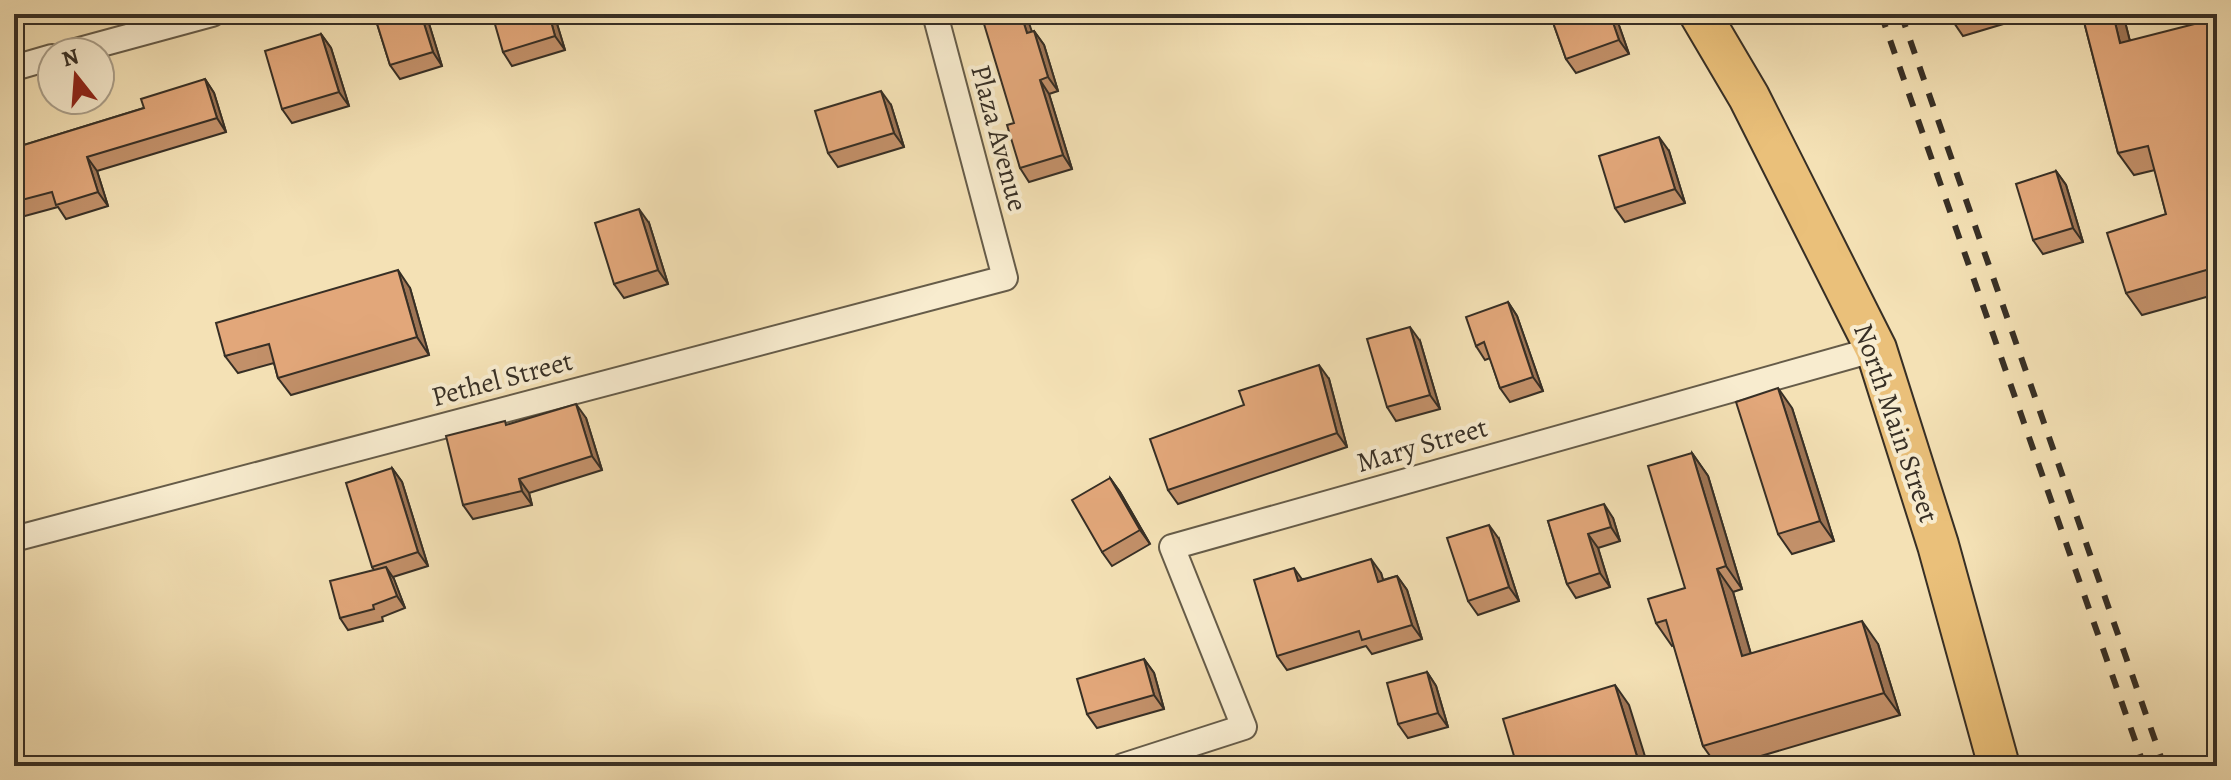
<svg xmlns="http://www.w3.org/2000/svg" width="2231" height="780" viewBox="0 0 2231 780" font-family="Alegreya,serif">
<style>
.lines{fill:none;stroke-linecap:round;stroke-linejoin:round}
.street-casing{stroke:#665c49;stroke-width:28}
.primary-casing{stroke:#372f25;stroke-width:44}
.street{stroke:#f8eccf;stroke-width:24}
.primary{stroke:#eac07a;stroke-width:40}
.rail{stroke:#372f25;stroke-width:6;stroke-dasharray:14 14;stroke-linecap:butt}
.wall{fill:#c29069;stroke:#372f25;stroke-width:2}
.shaded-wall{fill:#9e7555;stroke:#372f25;stroke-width:2}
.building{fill:#e2a77a;stroke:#372f25;stroke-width:2}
.labels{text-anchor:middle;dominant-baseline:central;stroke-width:8;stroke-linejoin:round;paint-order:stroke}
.street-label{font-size:28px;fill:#372f25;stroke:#f8eccf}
</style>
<rect width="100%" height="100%" fill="#f4e1b5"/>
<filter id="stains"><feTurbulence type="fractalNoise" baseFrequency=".0025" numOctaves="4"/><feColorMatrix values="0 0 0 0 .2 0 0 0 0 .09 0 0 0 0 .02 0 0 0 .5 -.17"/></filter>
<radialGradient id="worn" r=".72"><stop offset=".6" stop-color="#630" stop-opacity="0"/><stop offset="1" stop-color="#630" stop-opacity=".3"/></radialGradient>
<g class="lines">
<defs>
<g id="street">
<polyline points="72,52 212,14"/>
<polyline points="14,68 52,57"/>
<polyline points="14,539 1005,278 935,14"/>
<polyline points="1123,766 1244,727 1172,547 1876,349"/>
</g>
<polyline id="primary" points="1700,14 1749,97 1876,349 1938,545 1999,766"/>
</defs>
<use href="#street" class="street-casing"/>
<use href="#primary" class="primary-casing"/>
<use href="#street" class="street"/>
<use href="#primary" class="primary"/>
<g class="rail">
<polyline points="1881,14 2144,766"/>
<polyline points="1901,14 2164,766"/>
</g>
</g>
<g class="wall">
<polygon points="374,14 426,14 442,66 400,79 390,65"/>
<polygon points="554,14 565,50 512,66 503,52"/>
<polygon points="643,14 665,14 647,20"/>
<polygon points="1550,14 1615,14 1629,54 1576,73 1566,59"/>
<polygon points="1948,14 2018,14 2020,19 1963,36"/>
<polygon points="2082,14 2123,14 2130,41 2217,24 2217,294 2142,315 2126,293 2166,214 2155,170 2134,175 2118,153"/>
<polygon points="1034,31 1044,45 1058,91 1049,94 1072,169 1029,182 1020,168 1014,123 1032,32"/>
<polygon points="321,34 331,48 349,106 292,123 282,109"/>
<polygon points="205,79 214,93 226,132 97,171 108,206 66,219 58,207 14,219 14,148 144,108"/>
<polygon points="891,105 904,147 838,167 828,153"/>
<polygon points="1669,151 1685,203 1625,222 1615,208"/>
<polygon points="2056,171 2066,185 2083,242 2043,254 2033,240"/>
<polygon points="649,223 668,284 624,298 614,284"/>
<polygon points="410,288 429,355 291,395 278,378 274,363 238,373 225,356"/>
<polygon points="1508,302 1517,316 1543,391 1510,402 1500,388 1490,358 1485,360 1476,346"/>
<polygon points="1420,341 1440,409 1396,421 1387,407"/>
<polygon points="1329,379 1347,447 1178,504 1168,490"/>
<polygon points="1792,408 1834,541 1792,554 1778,534"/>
<polygon points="586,418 602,470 529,493 532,505 473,519 463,505 507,425"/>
<polygon points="1692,453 1708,476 1742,589 1733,592 1751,654 1878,644 1900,715 1727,766 1717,766 1703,746 1674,645 1672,646 1656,623 1685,588"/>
<polygon points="392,468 402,482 428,566 393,577 405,608 382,617 383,621 348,630 340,618 374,570 372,567"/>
<polygon points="1110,478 1120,492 1150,544 1112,566 1102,552"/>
<polygon points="1613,518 1620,541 1598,548 1610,587 1576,598 1567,584 1548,521"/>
<polygon points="1499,539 1519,601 1478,615 1468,601"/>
<polygon points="1381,573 1383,580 1397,576 1407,590 1422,639 1372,654 1366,646 1287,670 1277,656 1303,579"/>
<polygon points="1144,659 1154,673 1164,709 1097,728 1087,714"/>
<polygon points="1427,672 1436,686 1448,727 1408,738 1398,724"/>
</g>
<g class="shaded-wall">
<polygon points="421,14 426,14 442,66 433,52"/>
<polygon points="549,14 554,14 565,50 555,36"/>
<polygon points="1021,14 1026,14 1037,47 1027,33"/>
<polygon points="1610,14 1615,14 1629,54 1619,40"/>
<polygon points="2113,14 2123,14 2136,65 2120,43"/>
<polygon points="1034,31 1044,45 1058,91 1048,77"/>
<polygon points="321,34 331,48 349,106 339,92"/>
<polygon points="205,79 214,93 226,132 217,118"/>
<polygon points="1040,80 1049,94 1072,169 1063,155"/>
<polygon points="881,91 891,105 904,147 894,133"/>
<polygon points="1659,137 1669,151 1685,203 1675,189"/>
<polygon points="87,157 97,171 108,206 98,192"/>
<polygon points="2056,171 2066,185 2083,242 2073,228"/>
<polygon points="639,209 649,223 668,284 658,270"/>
<polygon points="398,270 410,288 429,355 417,337"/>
<polygon points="1508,302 1517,316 1543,391 1533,377"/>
<polygon points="1410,327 1420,341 1440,409 1430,395"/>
<polygon points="1319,365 1329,379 1347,447 1337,433"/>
<polygon points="1778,388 1792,408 1834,541 1820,521"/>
<polygon points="576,404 586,418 602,470 592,456"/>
<polygon points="1692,453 1708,476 1742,589 1726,566"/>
<polygon points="392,468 402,482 428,566 418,552"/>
<polygon points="1110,478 1120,492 1150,544 1140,530"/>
<polygon points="519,479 529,493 532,505 522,491"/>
<polygon points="1604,504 1613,518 1620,541 1611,527"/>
<polygon points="1489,525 1499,539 1519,601 1509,587"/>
<polygon points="1588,534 1598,548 1610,587 1600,573"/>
<polygon points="1371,559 1381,573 1388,596 1378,582"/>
<polygon points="386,567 394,579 405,608 397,596"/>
<polygon points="1294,568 1304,582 1298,581"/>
<polygon points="1717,569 1733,592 1758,679 1742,656"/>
<polygon points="1397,576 1407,590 1422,639 1412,625"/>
<polygon points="1862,621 1878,644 1900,715 1884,693"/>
<polygon points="1144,659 1154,673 1164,709 1154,695"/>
<polygon points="1427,672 1436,686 1448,727 1438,713"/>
<polygon points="1615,685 1629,705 1648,766 1640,766"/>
</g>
<g class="building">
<polygon points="374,14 421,14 433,52 390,65"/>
<polygon points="492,14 549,14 555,36 503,52"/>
<polygon points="981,14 1021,14 1027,33 1034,31 1048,77 1040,80 1063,155 1020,168 1007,125 1014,123"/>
<polygon points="1550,14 1610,14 1619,40 1566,59"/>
<polygon points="2082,14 2113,14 2120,43 2214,19 2217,32 2217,267 2126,293 2107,233 2166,214 2148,146 2118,153"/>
<polygon points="321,34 339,92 282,109 265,51"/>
<polygon points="205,79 217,118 87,157 98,192 56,205 52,192 14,202 14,148 144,108 141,99"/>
<polygon points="881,91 894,133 828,153 815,111"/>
<polygon points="1659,137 1675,189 1615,208 1599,156"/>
<polygon points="2056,171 2073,228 2033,240 2016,184"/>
<polygon points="639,209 658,270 614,284 595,223"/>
<polygon points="398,270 417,337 278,378 269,344 225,356 216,323"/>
<polygon points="1508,302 1533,377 1500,388 1484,342 1476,346 1466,317"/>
<polygon points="1410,327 1430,395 1387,407 1367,339"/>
<polygon points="1319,365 1337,433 1168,490 1150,439 1244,405 1239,391"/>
<polygon points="1778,388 1820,521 1778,534 1736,402"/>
<polygon points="576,404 592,456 519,479 522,491 463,505 446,436 505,421 506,425"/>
<polygon points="1692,453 1726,566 1717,569 1742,656 1862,621 1884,693 1703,746 1666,620 1656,623 1648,599 1685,588 1648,466"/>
<polygon points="392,468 418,552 372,567 346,483"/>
<polygon points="1110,478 1140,530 1102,552 1072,500"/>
<polygon points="1604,504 1611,527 1588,534 1600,573 1567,584 1548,521"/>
<polygon points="1489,525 1509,587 1468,601 1447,538"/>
<polygon points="1371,559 1378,582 1397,576 1412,625 1362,640 1359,631 1277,656 1254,580 1294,568 1298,581"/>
<polygon points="386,567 397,596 373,605 374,609 340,618 330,581"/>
<polygon points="1144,659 1154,695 1087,714 1077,679"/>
<polygon points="1427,672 1438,713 1398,724 1387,683"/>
<polygon points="1615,685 1640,766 1517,766 1503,719"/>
</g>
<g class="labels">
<g class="street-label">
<text transform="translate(999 138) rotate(75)">Plaza Avenue</text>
<text transform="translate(502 379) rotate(-15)">Pethel Street</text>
<text transform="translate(1896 423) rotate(71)">North Main Street</text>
<text transform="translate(1422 445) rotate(-16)">Mary Street</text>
</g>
</g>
<rect width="2231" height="780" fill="none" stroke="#f4e1b5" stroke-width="48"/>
<rect x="16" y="16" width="2199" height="748" fill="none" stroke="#372f25" stroke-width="4"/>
<rect x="24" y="24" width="2183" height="732" fill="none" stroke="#372f25" stroke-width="2"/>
<g transform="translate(76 76) rotate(343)"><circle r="38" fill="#f8eccf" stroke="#aba08b" stroke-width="2"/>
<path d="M0-6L14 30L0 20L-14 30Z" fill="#8f2418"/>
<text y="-12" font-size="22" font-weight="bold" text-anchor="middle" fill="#372f25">N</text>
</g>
<rect width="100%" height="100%" filter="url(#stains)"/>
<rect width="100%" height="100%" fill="url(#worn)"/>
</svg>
